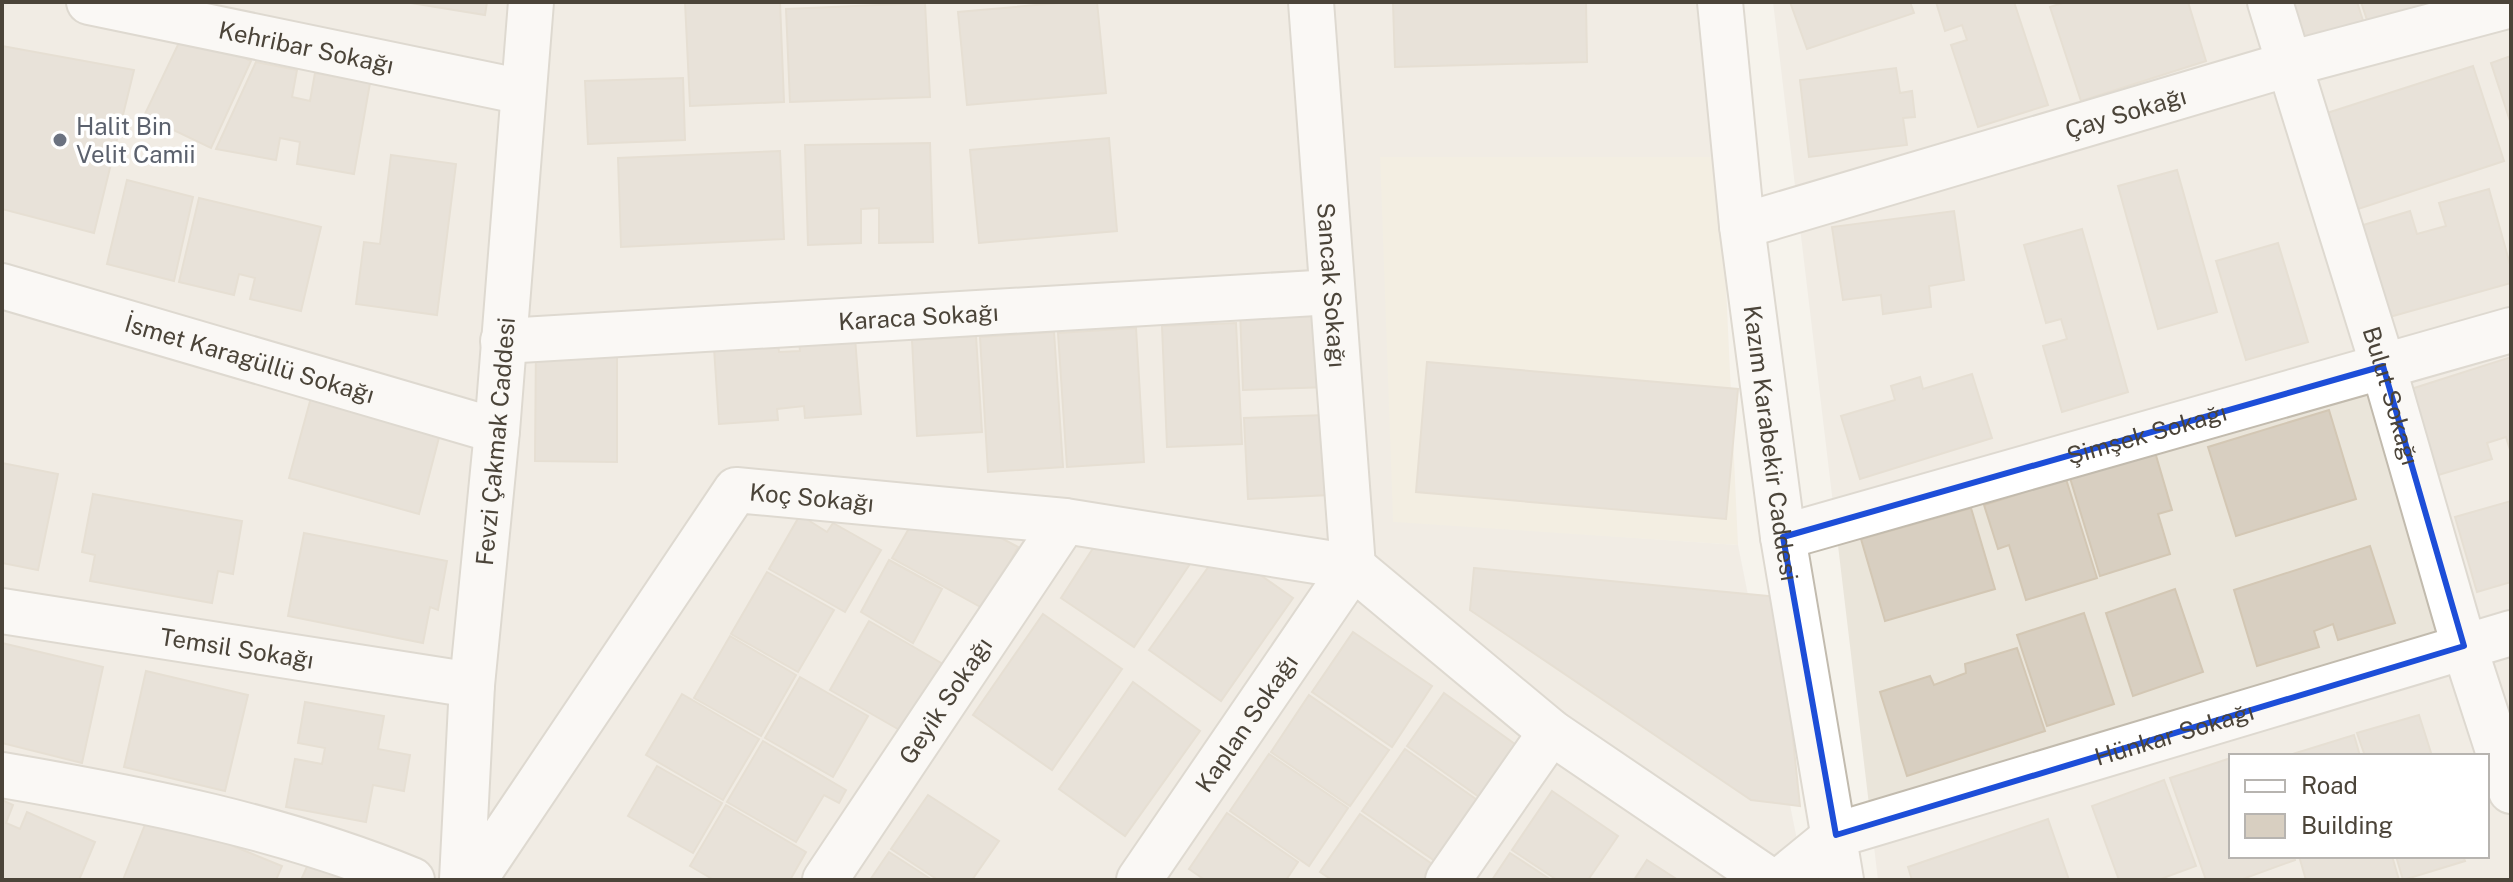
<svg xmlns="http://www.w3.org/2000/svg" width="2513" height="882" viewBox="0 0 2513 882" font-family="'Public Sans',sans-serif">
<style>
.residential{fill:#eae5da;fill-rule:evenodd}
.education{fill:#efe8d6}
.building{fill:#d8cfc1;stroke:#d3c7b4;stroke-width:2}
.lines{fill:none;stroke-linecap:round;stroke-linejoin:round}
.minor-casing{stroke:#c2bbae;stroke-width:48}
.minor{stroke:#fff;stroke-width:44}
.marked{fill:none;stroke:#1d4ed8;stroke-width:6;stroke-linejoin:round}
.worship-dot{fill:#6b7280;stroke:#fff;stroke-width:3}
.labels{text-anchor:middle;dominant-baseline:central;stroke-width:7;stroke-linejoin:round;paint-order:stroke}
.street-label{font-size:24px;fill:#4b4439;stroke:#fff}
.worship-label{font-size:24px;fill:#5b616d;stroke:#fff;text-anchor:start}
</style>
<rect width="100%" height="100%" fill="#f6f3ec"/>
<g class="residential">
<polygon points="2,2 1708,2 1720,157 1393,521 1738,545 1805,880 2,880"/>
<path d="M1773 2H2511V880H1878ZM2231 756H2487V856H2231Z"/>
</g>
<polygon class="education" points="1380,157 1720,157 1738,545 1393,522"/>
<g class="building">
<polygon points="405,2 487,2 485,15"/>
<polygon points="685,2 780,2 784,102 690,106"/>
<polygon points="1070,2 1097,2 1106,93 967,105 958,12"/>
<polygon points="1393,2 1586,2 1587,62 1395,67"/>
<polygon points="1790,2 1910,2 1914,13 1807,49"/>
<polygon points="1936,2 2014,2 2048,105 1978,127 1951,45 1967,40 1962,25 1945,31"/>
<polygon points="2066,2 2188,2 2206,61 2081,101 2050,7"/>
<polygon points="2278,2 2357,2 2365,27 2293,49"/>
<polygon points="2361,2 2444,2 2369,26"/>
<polygon points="925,3 930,97 790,102 786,9"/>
<polygon points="185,30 251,61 211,148 144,116"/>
<polygon points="2,46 134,70 94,233 2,209"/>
<polygon points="2511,56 2511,124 2491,63"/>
<polygon points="256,62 297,70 292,97 310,101 315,73 370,83 354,174 297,164 300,142 280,138 276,160 216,149"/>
<polygon points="2473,66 2504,161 2352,211 2321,115"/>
<polygon points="1896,68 1900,93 1912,91 1915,117 1903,118 1907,145 1809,157 1800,80"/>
<polygon points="683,78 685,140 588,144 585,81"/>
<polygon points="1109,138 1117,231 979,243 970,150"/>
<polygon points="930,143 933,242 879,243 879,208 861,209 861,243 808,245 805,145"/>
<polygon points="780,151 784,239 621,247 618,158"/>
<polygon points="391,155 456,164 437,315 356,304 364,242 380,244"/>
<polygon points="2177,170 2217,312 2158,329 2118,186"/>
<polygon points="127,180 193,197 174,281 107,264"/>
<polygon points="2489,189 2511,268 2511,283 2386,318 2360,226 2410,211 2417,234 2446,226 2439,203"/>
<polygon points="199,198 321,227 301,311 250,299 255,278 239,274 234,295 179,282"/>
<polygon points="1954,211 1964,280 1929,286 1931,307 1883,314 1881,295 1843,300 1832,227"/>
<polygon points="2082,229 2128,392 2062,412 2043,346 2067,339 2061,319 2046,323 2024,245"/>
<polygon points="2278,243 2308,342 2246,360 2216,261"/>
<polygon points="1326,306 1329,387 1243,390 1240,310"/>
<polygon points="1236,323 1242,444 1167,447 1162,326"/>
<polygon points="1136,328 1144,462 1067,467 1058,333"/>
<polygon points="1054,332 1063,467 988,472 980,337"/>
<polygon points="976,336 982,432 917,436 912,340"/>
<polygon points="855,338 861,414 805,418 804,406 777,409 778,420 719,424 714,348 778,343 779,352 800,351 799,341"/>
<polygon points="536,341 617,341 617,462 535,461"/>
<polygon points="2511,357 2511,453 2506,437 2487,443 2492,459 2435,476 2408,390"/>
<polygon points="1427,362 1738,389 1726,519 1416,492"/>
<polygon points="1972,374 1992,438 1860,479 1841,416 1895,400 1891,386 1920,377 1923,389"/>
<polygon points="312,394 441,430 419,514 289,478"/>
<polygon points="2329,410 2356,499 2236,536 2208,447"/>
<polygon points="1325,415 1329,495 1248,499 1244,418"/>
<polygon points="2155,452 2172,510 2158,514 2170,554 2100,576 2070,478"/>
<polygon points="2,463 58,474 38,570 2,563"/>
<polygon points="2066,479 2097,578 2026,600 2009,545 1998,549 1984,505"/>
<polygon points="93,494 242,521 233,574 218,571 212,603 90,581 95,555 82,552"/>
<polygon points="2511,501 2511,582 2477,592 2455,517"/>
<polygon points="1971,508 1995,589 1885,621 1861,539"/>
<polygon points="800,515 827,532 833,523 881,550 845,612 769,569"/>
<polygon points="912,523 988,531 1018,547 984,609 892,558"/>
<polygon points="304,533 447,561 438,610 430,607 423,643 288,616"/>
<polygon points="1097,542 1194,558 1134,647 1061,598"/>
<polygon points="2370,546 2395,623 2338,640 2333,624 2314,631 2319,647 2257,666 2234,590"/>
<polygon points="1222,548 1293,598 1221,701 1149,650"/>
<polygon points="889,560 942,589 913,643 861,612"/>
<polygon points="1474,568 1778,597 1800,806 1751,800 1470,610"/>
<polygon points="767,572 834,610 798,672 731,634"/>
<polygon points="2175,589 2203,672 2133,696 2106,613"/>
<polygon points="2084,613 2114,704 2047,726 2017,635"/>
<polygon points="1043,614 1122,669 1052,770 973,715"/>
<polygon points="869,621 943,664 903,732 830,690"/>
<polygon points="1353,632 1432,686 1392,747 1312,692"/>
<polygon points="730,636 796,675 761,736 694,698"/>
<polygon points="2,643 103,667 82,763 2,743"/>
<polygon points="2017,648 2045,731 1907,776 1880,692 1930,676 1934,685 1966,673 1965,664"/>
<polygon points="146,671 248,695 225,791 124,767"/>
<polygon points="800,677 868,716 833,777 765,738"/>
<polygon points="1133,682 1200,731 1125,836 1059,789"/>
<polygon points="1444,693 1519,747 1482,799 1407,746"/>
<polygon points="682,694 759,739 723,800 646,755"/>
<polygon points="1309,695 1389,750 1350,806 1271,752"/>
<polygon points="305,702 384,716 378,749 410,755 404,791 373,785 366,822 286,807 295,759 322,764 325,748 298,743"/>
<polygon points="2419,715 2432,756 2365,756 2357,733"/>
<polygon points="2354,735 2360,756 2286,756"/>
<polygon points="763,741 846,790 839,803 824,795 796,842 727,802"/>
<polygon points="1405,749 1480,802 1438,863 1362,811"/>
<polygon points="1269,754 1348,808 1309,866 1230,811"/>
<polygon points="2231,758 2231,856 2294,856 2295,860 2240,880 2206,880 2170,778"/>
<polygon points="657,766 722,803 693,853 628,816"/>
<polygon points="2164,780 2196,866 2158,880 2119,880 2092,806"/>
<polygon points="1552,791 1618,836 1588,880 1557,880 1512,850"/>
<polygon points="928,795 999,841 972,880 938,880 891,849"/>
<polygon points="2,800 13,805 6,823 20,829 27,812 95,842 79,880 2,880"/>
<polygon points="726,805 806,852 790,880 714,880 690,866"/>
<polygon points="150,812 282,866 276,880 123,880"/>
<polygon points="1227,813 1298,862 1286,880 1205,880 1189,869"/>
<polygon points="1360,814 1435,866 1426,880 1332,880 1320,872"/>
<polygon points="2048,819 2069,880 1912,880 1908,867"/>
<polygon points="889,852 932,880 870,880"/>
<polygon points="1510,853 1551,880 1492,880"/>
<polygon points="2299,856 2392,856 2399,880 2306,880"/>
<polygon points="2396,856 2463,856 2465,861 2403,880"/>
<polygon points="310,860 355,880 301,880"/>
<polygon points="1647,860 1678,880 1634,880"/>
</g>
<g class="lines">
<defs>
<g id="minor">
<path id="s1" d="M89 2 523 92"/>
<path id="s2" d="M1311 2 1353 567"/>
<path id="s3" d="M1720 2 1742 226 1783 537 1841 880"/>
<path id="s4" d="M2270 2 2383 366 2464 646 2511 791"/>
<path id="s5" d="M1742 226 2289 64 2511 5"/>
<path id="s6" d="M2 286 497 431"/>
<path id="s7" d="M503 341 1332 292"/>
<path id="s8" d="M1783 537 2511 330"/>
<polyline points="1353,567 1551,732 1769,880"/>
<path id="s9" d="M2 611 472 685"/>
<path d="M2 775C142 799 280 826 412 880"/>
<path id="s10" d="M462 880 472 685 497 431 531 2"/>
<path id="s11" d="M474 880 736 490 1065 521 1353 567"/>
<path id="s12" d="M825 880 1065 521"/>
<path id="s13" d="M1139 880 1353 567"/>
<polyline points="1448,880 1551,732"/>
<path id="s14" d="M1781 880 1836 835 2511 633"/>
</g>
</defs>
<use href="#minor" class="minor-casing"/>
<use href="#minor" class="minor"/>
</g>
<path d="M0 0H2513V882H0ZM2383 366 2464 646 1836 835 1783 537Z" fill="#f6f3ec" fill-opacity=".55" fill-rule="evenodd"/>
<path class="marked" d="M2383 366 2464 646 1836 835 1783 537Z"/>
<circle class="worship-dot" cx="60" cy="140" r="8"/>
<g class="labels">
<g class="street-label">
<text stroke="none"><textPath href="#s1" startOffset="222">Kehribar Sokağı</textPath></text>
<text stroke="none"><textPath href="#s5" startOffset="400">Çay Sokağı</textPath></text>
<text stroke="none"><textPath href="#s2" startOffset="284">Sancak Sokağı</textPath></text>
<text stroke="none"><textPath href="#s7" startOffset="416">Karaca Sokağı</textPath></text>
<text stroke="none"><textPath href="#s6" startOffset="258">İsmet Karagüllü Sokağı</textPath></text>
<text stroke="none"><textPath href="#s4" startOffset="412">Bulut Sokağı</textPath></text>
<text stroke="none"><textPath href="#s8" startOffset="378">Şimşek Sokağı</textPath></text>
<text stroke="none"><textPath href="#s10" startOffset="440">Fevzi Çakmak Caddesi</textPath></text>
<text stroke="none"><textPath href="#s3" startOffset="444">Kazım Karabekir Caddesi</textPath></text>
<text stroke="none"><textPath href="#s11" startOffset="546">Koç Sokağı</textPath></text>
<text stroke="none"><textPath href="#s9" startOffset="238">Temsil Sokağı</textPath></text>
<text stroke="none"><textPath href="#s12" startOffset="216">Geyik Sokağı</textPath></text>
<text stroke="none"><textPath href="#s13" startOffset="190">Kaplan Sokağı</textPath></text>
<text stroke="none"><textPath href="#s14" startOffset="424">Hünkar Sokağı</textPath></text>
</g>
<g class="worship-label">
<text x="76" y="126">Halit Bin<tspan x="76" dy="28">Velit Camii</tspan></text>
</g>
</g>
<rect width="2513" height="882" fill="none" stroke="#4b4439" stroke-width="8"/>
<rect x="2229" y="754" width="260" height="104" fill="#ffffff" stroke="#b7b4b0" stroke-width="2"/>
<rect x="2245" y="780" width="40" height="12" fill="#ffffff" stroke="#b7b4b0" stroke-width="2"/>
<text x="2301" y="794" font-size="24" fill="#4b4439">Road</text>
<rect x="2245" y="814" width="40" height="24" fill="#d8cfc1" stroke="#b7b4b0" stroke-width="2"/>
<text x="2301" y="834" font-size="24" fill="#4b4439">Building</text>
</svg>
